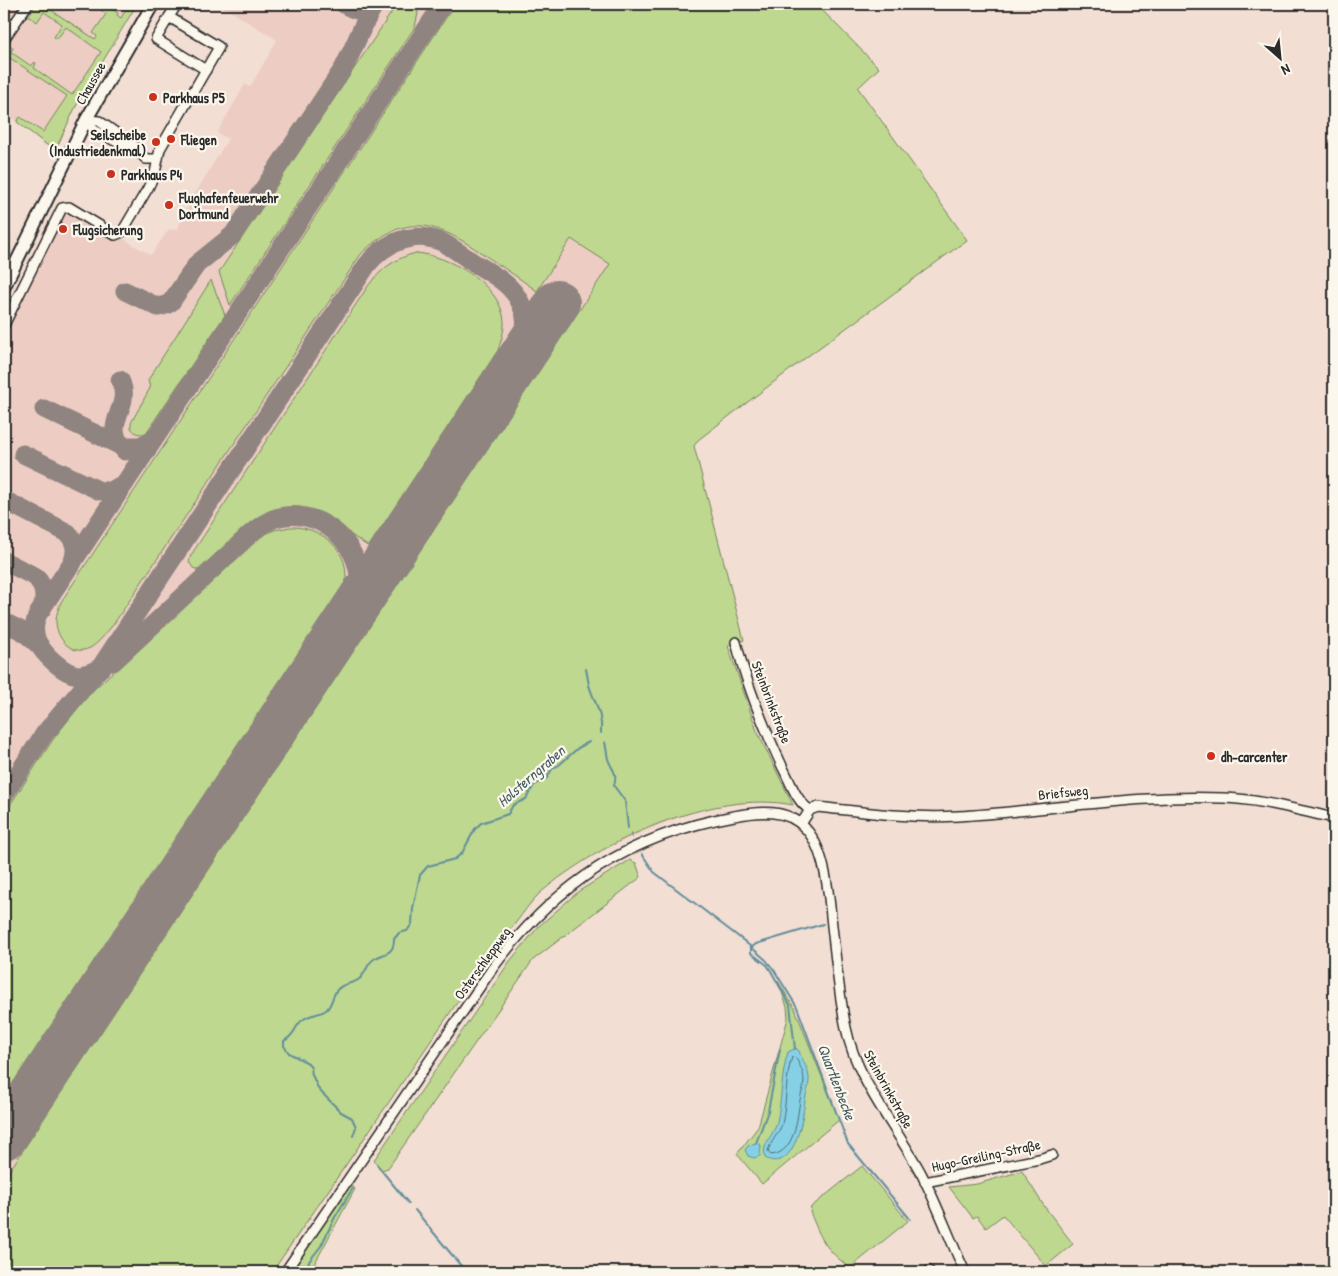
<svg xmlns="http://www.w3.org/2000/svg" width="1338" height="1276" viewBox="0 0 1338 1276" font-family="'Patrick Hand',sans-serif">
<style>
.built{fill:#edcdc3}
.green{fill:#bed88f;stroke:#74825d}
.water{fill:#86d0e6;stroke:#628e9b}
.lines{fill:none;stroke-linecap:round;stroke-linejoin:round}
.shore{stroke:#4f6d76;stroke-width:1}
.stream{stroke:#628e9b;stroke-width:2}
.taxiway{stroke:#8f8480;stroke-width:19}
.runway{stroke:#8f8480;stroke-width:46}
.minor-casing{stroke:#2b2b2b;stroke-width:12}
.major-casing{stroke:#2b2b2b;stroke-width:15}
.minor{stroke:#fbf7ec;stroke-width:9}
.major{stroke:#fbf7ec;stroke-width:11}
.poi-dot{fill:#c8321e;stroke:#fbf7ec;stroke-width:2}
.labels{text-anchor:middle;dominant-baseline:central;stroke-width:4.5;stroke-linejoin:round;paint-order:stroke}
.street-label{font-size:14px;fill:#2b2b2b;stroke:#fbf7ec}
.poi-label{font-size:14px;font-weight:bold;fill:#2b2b2b;stroke:#fbf7ec;text-anchor:start}
.water-label{font-size:15px;font-style:italic;fill:#465d63;stroke:#fbf7ec}
</style>
<rect width="100%" height="100%" fill="#f3ded4"/>
<filter id="ink" filterUnits="userSpaceOnUse"><feTurbulence type="fractalNoise" baseFrequency=".02" numOctaves="2"/><feDisplacementMap in="SourceGraphic" scale="10" xChannelSelector="R" yChannelSelector="G"/><feConvolveMatrix kernelMatrix="1 2 1 2 8 2 1 2 1" color-interpolation-filters="sRGB"/></filter>
<g filter="url(#ink)">
<g class="built">
<polygon points="4,4 136,4 73,109 53,152 4,111"/>
<polygon points="219,4 816,4 846,95 691,438 713,642 715,801 582,859 512,915 458,990 358,1149 273,1272 4,1272 4,326 62,212 67,209 80,214 151,255 169,229 177,230 190,202 228,139 217,133 245,84 250,87 277,40"/>
</g>
<g class="green">
<polygon points="37,4 42,4 95,39 97,36 93,33 106,14 93,4 104,4 118,13 117,15 121,18 129,4 137,4 75,108 55,151 17,122 20,117 43,132 67,96 7,56 4,61 4,52 9,45 13,48 11,52 31,66 35,62 36,63 34,68 72,95 101,52 66,27 57,39 54,37 62,24 44,12 37,22 28,16"/>
<polygon points="397,4 415,4 418,13 415,27 230,305 219,272"/>
<path d="M455 4H816L879 68 858 88 967 240 808 356 698 440 694 446 744 640 728 646 757 731 793 805C712 789 601 841 540 893 530 902 522 915 514 925 488 958 464 992 441 1026 385 1108 329 1190 272 1272H4V1179L610 264 571 239 537 291C519 278 501 266 483 254 436 222 405 211 361 254L113 625C106 633 99 643 90 648 71 657 56 638 56 621 56 614 59 608 61 602Z"/>
<path d="M416 253C447 255 496 282 503 315 506 327 502 338 498 350L369 547C353 537 337 523 320 517 270 497 239 537 205 567L199 570 193 568 189 562 191 555 368 286C381 269 395 258 416 253Z"/>
<path d="M211 280 225 315 146 433C140 435 135 434 131 428V423L150 388 148 380Z"/>
<path d="M290 527C314 526 340 542 345 566 346 571 346 577 346 582L4 1097V814L54 738 90 693 258 538 274 530Z"/>
<polygon points="630,860 636,863 641,877 533,960 388,1168 382,1170 374,1160 510,961 539,926 579,891"/>
<polygon points="778,981 795,1009 839,1120 762,1184 737,1154 758,1127 788,1018 787,1007"/>
<path d="M862 1166 908 1221 850 1268C824 1248 822 1241 810 1212L811 1207Z"/>
<polygon points="1022,1171 1044,1206 1073,1244 1046,1266 1003,1215 986,1228 977,1216 973,1218 949,1187 977,1184"/>
<polygon points="350,1185 355,1189 310,1272 289,1272"/>
</g>
<g class="water">
<path d="M796 1048 799 1051C802 1060 810 1071 809 1081 809 1087 806 1094 805 1100 803 1117 795 1174 765 1158 761 1143 774 1136 777 1122 782 1099 781 1074 788 1052Z"/>
<polygon points="756,1143 761,1145 760,1156 754,1158 748,1156 745,1150 749,1145"/>
</g>
<g class="lines">
<path class="shore" d="M792 1057 796 1058C799 1064 804 1073 804 1080 804 1087 801 1093 800 1100 797 1119 795 1153 771 1155L768 1152C769 1143 779 1134 782 1124 787 1102 785 1078 792 1057Z"/>
<g class="stream">
<polyline points="1328,4 1334,11"/>
<path d="M586 669C587 674 588 680 589 685 594 702 603 714 601 733"/>
<path d="M605 742C606 747 607 754 608 759 612 771 618 771 614 786L625 801 628 828"/>
<polyline points="631,833 632,837"/>
<polyline points="642,854 654,872 744,941 766,960 774,970 797,1007 848,1144 910,1219"/>
<polyline points="795,1049 790,1005 771,971 767,965 751,953 751,948 756,944 823,924"/>
<path d="M353 1136 356 1127 352 1118 341 1112 319 1090 312 1075 311 1068 308 1063 289 1053 284 1046V1041C297 1034 294 1025 304 1019 310 1014 319 1015 326 1010 332 1005 332 996 337 990 343 982 351 985 358 980 366 975 366 964 374 959 385 952 394 955 394 939L399 933 407 931 412 924 413 908 420 875 428 866 455 859 462 853 475 829 481 823 508 814 513 805 526 799 534 785 547 778 552 769 559 765 578 748 589 742"/>
<polyline points="756,1143 768,1111 780,1049"/>
<polyline points="377,1165 409,1204"/>
<polyline points="415,1210 466,1272"/>
<polyline points="304,1272 310,1260 321,1246 335,1217 353,1188"/>
</g>
<g class="taxiway">
<path d="M344 4C354 10 363 14 374 6"/>
<path d="M125 291 158 307 166 305 171 302 197 264 233 235 343 69C355 47 362 24 375 4"/>
<path d="M120 380C134 409 99 421 125 451"/>
<polyline points="44,409 121,446 139,446 149,442 156,436"/>
<polyline points="23,454 100,491 111,491 125,483"/>
<path d="M4 500 68 533C76 543 77 552 72 564"/>
<path d="M4 561 36 577C44 587 46 596 42 609"/>
<polyline points="4,622 24,632 40,646"/>
<path d="M113 662 245 539C253 531 262 524 273 519 315 504 362 541 359 585 359 594 355 602 353 611"/>
<path d="M101 668C93 671 87 675 78 675 64 674 43 654 37 641 33 632 34 623 38 614L443 4"/>
<path d="M4 795 45 733 100 668 367 265C385 242 414 230 442 242 453 248 464 256 474 263 486 270 499 277 509 287 531 309 530 339 516 365"/>
</g>
<polyline class="runway" points="4,1137 557,303"/>
<defs>
<g id="minor">
<polyline points="169,17 156,39 206,70"/>
<polyline points="4,39 28,4"/>
<polyline points="86,120 94,130 142,155 146,159 157,159"/>
<polyline points="86,120 99,121 133,145"/>
<polyline points="4,325 62,208 69,207 115,235 122,232 148,188 155,173 160,149 219,47 169,17 177,4"/>
<path d="M736 642C747 686 764 728 783 768 791 783 796 801 810 810"/>
<path d="M801 824 810 810 818 807C864 812 912 819 958 816 1047 811 1133 794 1223 798 1260 799 1297 810 1334 818"/>
<polyline points="925,1182 1039,1159 1052,1155"/>
<path d="M285 1272 492 969C555 884 630 835 734 816 758 811 788 808 806 829 826 851 829 897 832 926 836 960 839 995 846 1028 857 1082 896 1126 922 1175 938 1206 950 1240 965 1272"/>
<polyline points="929,1272 929,1271"/>
</g>
<polyline id="major" points="4,287 86,120 153,4"/>
</defs>
<use href="#minor" class="minor-casing"/>
<use href="#major" class="major-casing"/>
<use href="#minor" class="minor"/>
<use href="#major" class="major"/>
</g>
</g>
<g class="poi-dot">
<circle cx="153" cy="97" r="5"/>
<circle cx="171" cy="139" r="5"/>
<circle cx="156" cy="142" r="5"/>
<circle cx="111" cy="174" r="5"/>
<circle cx="169" cy="205" r="5"/>
<circle cx="63" cy="229" r="5"/>
<circle cx="1211" cy="756" r="5"/>
</g>
<g class="labels">
<g class="street-label">
<text transform="translate(90 83) rotate(-61)">Chaussee</text>
<text transform="translate(772 702) rotate(69)">Steinbrinkstraße</text>
<text transform="translate(1063 792) rotate(-6)">Briefsweg</text>
<text transform="translate(482 963) rotate(-54)">Osterschleppweg</text>
<text transform="translate(889 1089) rotate(61)">Steinbrinkstraße</text>
<text transform="translate(986 1155) rotate(-12)">Hugo-Greiling-Straße</text>
</g>
<g class="poi-label">
<text x="163" y="97">Parkhaus P5</text>
<text x="146" y="134" text-anchor="end">Seilscheibe<tspan x="146" dy="16">(Industriedenkmal)</tspan></text>
<text x="181" y="139">Fliegen</text>
<text x="121" y="174">Parkhaus P4</text>
<text x="179" y="197">Flughafenfeuerwehr<tspan x="179" dy="16">Dortmund</tspan></text>
<text x="73" y="229">Flugsicherung</text>
<text x="1221" y="756">dh-carcenter</text>
</g>
<g class="water-label">
<text transform="translate(531 776) rotate(-41)">Holsterngraben</text>
<text transform="translate(837 1082) rotate(69)">Quartlenbecke</text>
</g>
</g>
<rect width="1338" height="1276" fill="none" stroke="#fbf7ec" stroke-width="20"/>
<rect x="10" y="10" width="1318" height="1256" fill="none" stroke="#2b2b2b" stroke-width="2" filter="url(#ink)"/>
<g transform="translate(1280 58) rotate(153)" stroke="#fbf7ec" stroke-width="4" paint-order="stroke">
<path d="M0-4L9 19L0 12L-9 19Z" fill="#2b2b2b"/>
<text y="-8" font-size="14" font-weight="bold" text-anchor="middle" fill="#2b2b2b">N</text>
</g>
</svg>
